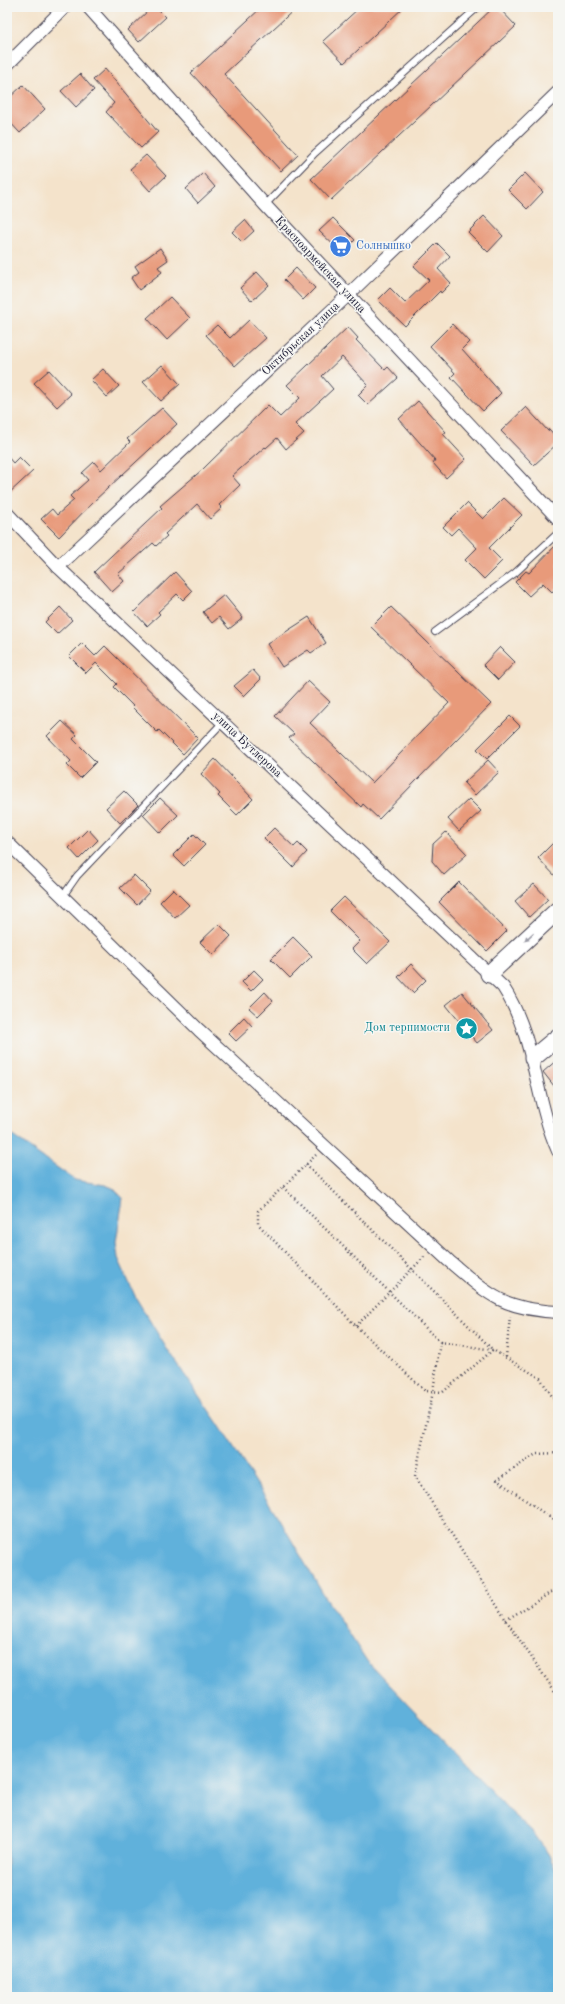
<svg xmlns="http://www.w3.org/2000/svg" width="565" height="2004" viewBox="0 0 565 2004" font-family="'Old Standard TT',serif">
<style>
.water{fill:#60b1db;stroke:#416a8b}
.building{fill:#e89a7a}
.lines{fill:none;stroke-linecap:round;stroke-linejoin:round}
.lane-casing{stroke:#423f51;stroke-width:8}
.street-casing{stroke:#423f51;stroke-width:14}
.secondary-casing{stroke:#423f51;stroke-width:19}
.path{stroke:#423f51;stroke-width:2.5;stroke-dasharray:1 3;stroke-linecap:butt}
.lane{stroke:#fff;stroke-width:6}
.street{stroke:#fff;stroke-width:12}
.secondary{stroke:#fff;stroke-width:17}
.oneway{fill:#9c9ca7}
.labels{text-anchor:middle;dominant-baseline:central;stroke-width:3;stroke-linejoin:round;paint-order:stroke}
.shop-label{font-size:12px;fill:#366cbe;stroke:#f6f6f2;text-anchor:start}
.street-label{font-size:12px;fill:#22223b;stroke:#f6f6f2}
.culture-label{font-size:12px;fill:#0d838f;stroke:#f6f6f2;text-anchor:end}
</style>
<rect width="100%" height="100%" fill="#f6f6f2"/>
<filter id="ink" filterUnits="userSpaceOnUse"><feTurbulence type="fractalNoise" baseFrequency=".025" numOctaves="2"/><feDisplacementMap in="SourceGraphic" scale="8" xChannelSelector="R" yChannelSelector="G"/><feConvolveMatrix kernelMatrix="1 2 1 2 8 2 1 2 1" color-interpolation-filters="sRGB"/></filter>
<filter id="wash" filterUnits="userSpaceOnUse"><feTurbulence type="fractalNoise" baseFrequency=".012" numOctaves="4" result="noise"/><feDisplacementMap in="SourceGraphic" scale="16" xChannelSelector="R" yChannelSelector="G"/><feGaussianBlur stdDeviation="0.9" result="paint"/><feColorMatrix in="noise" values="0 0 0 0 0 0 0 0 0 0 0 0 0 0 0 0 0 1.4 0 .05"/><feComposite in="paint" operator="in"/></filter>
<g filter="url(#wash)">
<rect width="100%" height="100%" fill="#f4e3cb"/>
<polygon class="water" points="7,1132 75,1180 105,1185 113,1188 123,1198 116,1242 118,1258 136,1298 167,1349 219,1425 278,1517 323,1594 367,1661 510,1811 533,1832 549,1855 558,1875 558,1997 7,1997"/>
<g id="blocks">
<g class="building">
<polygon points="152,7 156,7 166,17 139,42 128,30"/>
<polygon points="262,7 297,7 224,74 298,155 281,171 191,73"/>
<polygon points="360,7 404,7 344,63 323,41"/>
<polygon points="494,7 498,7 516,26 331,200 311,179"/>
<polygon points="105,69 158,132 141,148 106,112 114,103 93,80"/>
<polygon points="80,74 94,90 76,107 61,91"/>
<polygon points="23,85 45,109 20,133 7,119 7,100"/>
<polygon points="146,155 166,176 150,191 130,169"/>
<polygon points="203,173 215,187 198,203 186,189"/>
<polygon points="525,173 543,192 527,209 508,190"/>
<polygon points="484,216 503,236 488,252 468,232"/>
<polygon points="333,218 355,240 342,253 319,231"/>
<polygon points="245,220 254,231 242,242 232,232"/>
<polygon points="437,243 450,256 438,269 451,283 441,293 440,291 405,326 378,300 390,288 405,303 429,280 414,266"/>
<polygon points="160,248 168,260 158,267 162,272 139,290 131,278 139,272 135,266"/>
<polygon points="296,268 315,288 303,300 284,280"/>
<polygon points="257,272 269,285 252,301 240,288"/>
<polygon points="170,297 190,318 167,340 147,318"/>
<polygon points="249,320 266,338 235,366 206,335 217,325 230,338"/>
<polygon points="452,324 469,342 462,349 501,393 483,411 451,377 455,373 430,346"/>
<polygon points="348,327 358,338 356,340 385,370 388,367 398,378 368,405 358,395 368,385 342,357 322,376 333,389 295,424 304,433 286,449 277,438 266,448 265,447 232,476 240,485 219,505 222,508 210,519 197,504 165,534 167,536 156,546 153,543 118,574 124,581 112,592 94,572 162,508 160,506 203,469 268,405 280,417 300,398 287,385"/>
<polygon points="162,365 180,384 161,401 143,382"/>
<polygon points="103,369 119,386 107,397 91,380"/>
<polygon points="49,370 71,394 57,407 34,383"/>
<polygon points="418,401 446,432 443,434 466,459 446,478 433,463 435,460 399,419"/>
<polygon points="526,407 548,431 549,429 558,439 558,443 534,465 501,431"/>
<polygon points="162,408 177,424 94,501 59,537 41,519 52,509 57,515 74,500 70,496 88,480 82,473 94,462 101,470 130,442 127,439"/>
<polygon points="7,456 13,463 19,457 33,471 7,495"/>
<polygon points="504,498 522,515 489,548 502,561 484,579 465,560 477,548 458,528 451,535 443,527 467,503 483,519"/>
<polygon points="558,543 558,586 552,592 543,583 529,596 515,582 526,571 529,573"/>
<polygon points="175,572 192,591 183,600 177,594 158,612 160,614 147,626 134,612"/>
<polygon points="224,595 243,618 229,629 219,617 212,623 203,612"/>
<polygon points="60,607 72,620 57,634 45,622"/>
<polygon points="391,607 491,704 379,819 363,804 361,807 289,738 294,734 275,716 308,681 330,702 310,723 372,783 449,703 371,627"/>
<polygon points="309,617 326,643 311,653 308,650 282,667 267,644"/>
<polygon points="82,643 95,656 105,646 198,738 183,754 159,730 157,732 132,707 133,706 114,687 117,684 96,663 86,673 69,656"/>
<polygon points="500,647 515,662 498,680 483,665"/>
<polygon points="253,670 261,679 244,696 234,686"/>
<polygon points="510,716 520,726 487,759 477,749"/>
<polygon points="62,721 77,735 73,739 96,762 80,778 67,765 71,761 47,736"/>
<polygon points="215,759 253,799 237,815 218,796 220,794 201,774"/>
<polygon points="488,760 499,772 475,795 464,783"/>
<polygon points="124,791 138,805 120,823 106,808"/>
<polygon points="160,798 178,815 160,833 143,815"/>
<polygon points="469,799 481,811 459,831 448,819"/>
<polygon points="274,828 294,847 298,843 307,852 293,867 264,838"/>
<polygon points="88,829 98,840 79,859 69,848"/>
<polygon points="446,832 467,854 444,875 432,861 433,844"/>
<polygon points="194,834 205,845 184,866 173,855"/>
<polygon points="558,838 558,879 538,858"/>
<polygon points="134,875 150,891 137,905 120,888"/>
<polygon points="459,882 507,931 487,951 439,902"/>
<polygon points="534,884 548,899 529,917 515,901"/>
<polygon points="173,889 189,905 175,918 160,902"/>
<polygon points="344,897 390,942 367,964 352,949 360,941 330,911"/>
<polygon points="219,924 231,936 213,955 200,942"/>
<polygon points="293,937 312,956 290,978 271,959"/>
<polygon points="411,964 426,980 413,993 398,977"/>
<polygon points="254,970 263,979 251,991 242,982"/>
<polygon points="265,992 273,1001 258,1016 249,1008"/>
<polygon points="462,992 493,1030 477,1043 446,1005"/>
<polygon points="244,1017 252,1026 236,1041 228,1033"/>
<polygon points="558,1059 558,1091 543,1072"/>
</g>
</g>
</g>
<g filter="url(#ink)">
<use href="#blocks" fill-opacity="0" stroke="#423f51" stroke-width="1"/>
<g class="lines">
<defs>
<g id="lane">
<polyline points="265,205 315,153 478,7"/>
<polyline points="435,632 515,573 558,533"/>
<polyline points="63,896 77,876 223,722"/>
</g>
<g id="street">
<polyline points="88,7 265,205 558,519"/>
<polyline points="7,65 65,7"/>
<path d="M7 513 58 567 503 987C536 1038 534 1097 558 1151"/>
<polyline points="58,567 348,295 558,92"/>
<path d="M7 842 199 1030 449 1261C490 1296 503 1309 558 1312"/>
</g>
<g id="secondary">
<polyline points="489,974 558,910"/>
<polyline points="533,1058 558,1037"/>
</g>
</defs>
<use href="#lane" class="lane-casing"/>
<use href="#street" class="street-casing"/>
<use href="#secondary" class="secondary-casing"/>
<g class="path">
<polyline points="306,1164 493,1350 443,1392 425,1391 356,1326 258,1224 258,1211 316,1155"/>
<polyline points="283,1187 440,1342 433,1392 415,1476 506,1620 558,1696"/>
<polyline points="356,1326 425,1256"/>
<polyline points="440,1342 493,1350 540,1378 558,1405"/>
<polyline points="506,1357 510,1316"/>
<polyline points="558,1453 536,1454 497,1480 558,1523"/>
<polyline points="506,1620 558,1588"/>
</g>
<use href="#lane" class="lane"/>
<use href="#street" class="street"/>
<use href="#secondary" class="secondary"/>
</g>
<defs><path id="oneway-solid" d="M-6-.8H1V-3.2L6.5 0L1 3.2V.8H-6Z"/></defs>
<use class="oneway" href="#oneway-solid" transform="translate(529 937) rotate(137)"/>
</g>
<defs>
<symbol id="supermarket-disc" viewBox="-11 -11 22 22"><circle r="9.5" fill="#3f7fe0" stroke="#f6f6f2"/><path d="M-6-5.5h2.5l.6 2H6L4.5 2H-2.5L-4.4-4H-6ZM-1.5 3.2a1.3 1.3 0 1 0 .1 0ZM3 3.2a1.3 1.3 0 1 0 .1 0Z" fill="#fff"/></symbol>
<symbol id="sight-disc" viewBox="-11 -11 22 22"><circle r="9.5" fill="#0f9aa8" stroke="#f6f6f2"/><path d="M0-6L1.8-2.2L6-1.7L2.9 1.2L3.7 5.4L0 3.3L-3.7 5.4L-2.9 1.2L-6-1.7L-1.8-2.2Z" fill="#fff"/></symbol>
</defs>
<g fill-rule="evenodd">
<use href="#supermarket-disc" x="328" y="234" width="25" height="25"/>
<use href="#sight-disc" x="454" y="1016" width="25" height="25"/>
</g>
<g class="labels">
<g class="shop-label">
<text x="356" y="246">Солнышко</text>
</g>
<g class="street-label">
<text transform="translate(320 265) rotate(47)">Красноармейская улица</text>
<text transform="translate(301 339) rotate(-43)">Октябрьская улица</text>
<text transform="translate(247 745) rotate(43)">улица Бутлерова</text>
</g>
<g class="culture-label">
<text x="450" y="1028">Дом терпимости</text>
</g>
</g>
<rect width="565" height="2004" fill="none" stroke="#f6f6f2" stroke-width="24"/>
</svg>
